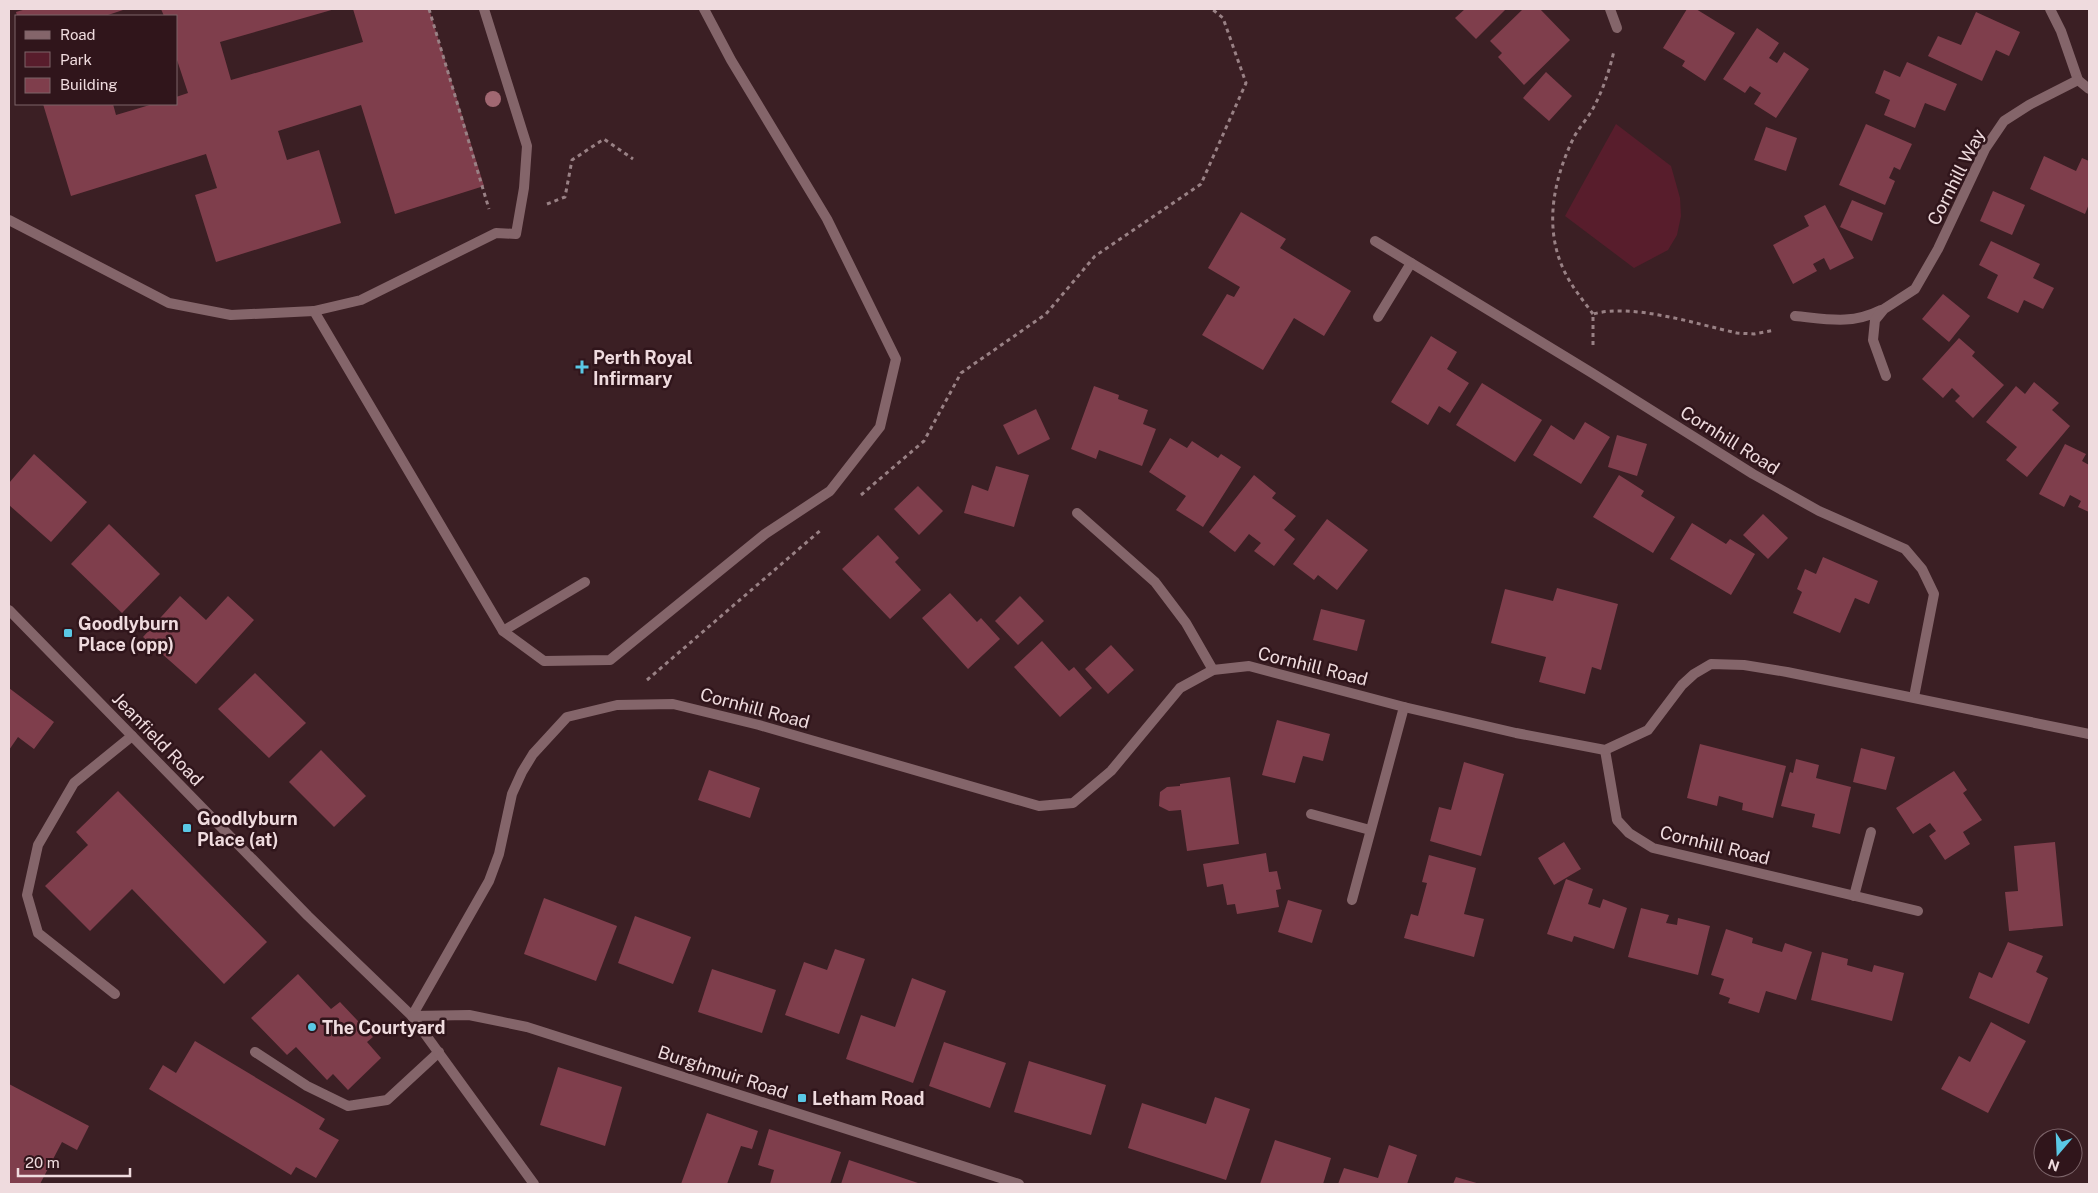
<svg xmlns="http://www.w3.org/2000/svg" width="2098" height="1193" viewBox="0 0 2098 1193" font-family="'Public Sans',sans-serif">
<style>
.green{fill:#581d2c}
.building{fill:#7f3e4c}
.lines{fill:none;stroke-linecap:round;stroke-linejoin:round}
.path{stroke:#998185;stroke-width:3;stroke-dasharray:4 4;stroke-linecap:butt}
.service{stroke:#84656a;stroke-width:10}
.minor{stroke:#84656a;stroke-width:10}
.tertiary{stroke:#84656a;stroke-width:10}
.tree{fill:#a16872}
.poi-dot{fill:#5ac8e5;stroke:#30151b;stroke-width:2}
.labels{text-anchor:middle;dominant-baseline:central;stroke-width:5;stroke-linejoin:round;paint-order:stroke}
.street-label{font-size:18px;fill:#efdbde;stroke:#30151b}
.poi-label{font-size:18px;font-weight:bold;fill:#efdbde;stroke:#30151b;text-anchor:start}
</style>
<rect width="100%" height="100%" fill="#3b1f24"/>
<polygon class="green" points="1616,124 1671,166 1680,198 1681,216 1677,235 1668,250 1634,268 1565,216"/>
<g class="building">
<polygon points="26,9 126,9 105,16 17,16 16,12"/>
<polygon points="161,9 335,9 220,42 231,80 363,42 353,9 429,9 484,186 395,214 361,105 278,131 287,160 319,150 341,223 216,262 195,195 217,188 206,154 71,196 43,104 113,104 116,115 153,104 176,104 176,97 188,93 176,57 176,16 164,16"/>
<polygon points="1465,9 1506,9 1476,39 1455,18"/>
<polygon points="1523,9 1540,9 1570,40 1524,85 1498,57 1502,53 1490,41"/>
<polygon points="1687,9 1696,9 1735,33 1705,81 1682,66 1685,61 1663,48"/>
<polygon points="1976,12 2020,32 2009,56 1996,50 1982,81 1928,56 1938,36 1961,45"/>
<polygon points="1757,28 1779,43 1769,58 1777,63 1784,52 1809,69 1776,118 1754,104 1761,93 1750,86 1745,93 1723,79"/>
<polygon points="1907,62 1957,84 1945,111 1925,103 1915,128 1884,115 1890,100 1875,93 1884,70 1900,77"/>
<polygon points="1546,72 1572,96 1549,121 1523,98"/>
<polygon points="1866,124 1912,144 1900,170 1894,167 1889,178 1895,181 1885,205 1839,185"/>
<polygon points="1766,127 1797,138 1786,171 1754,160"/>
<polygon points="2044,156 2076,171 2082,158 2089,161 2089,204 2085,214 2030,189"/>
<polygon points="1993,191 2025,205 2012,235 1980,221"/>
<polygon points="1852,200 1883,213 1872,241 1840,227"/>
<polygon points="1825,205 1854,258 1830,270 1824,258 1813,264 1817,271 1793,284 1773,245 1809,226 1804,216"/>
<polygon points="1241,212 1286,239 1280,248 1351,291 1324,336 1294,318 1263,370 1202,335 1227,294 1234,297 1240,287 1208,268"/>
<polygon points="1991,241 2040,264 2033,278 2054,288 2043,309 2024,300 2018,313 1987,298 1998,275 1979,265"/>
<polygon points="1943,294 1970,316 1949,342 1922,319"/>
<polygon points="1431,336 1457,352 1447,369 1469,383 1450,413 1439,406 1428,425 1391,402"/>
<polygon points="1959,338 1975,352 1972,356 2004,385 1973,418 1955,401 1960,396 1952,388 1943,398 1922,379"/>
<polygon points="2034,382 2059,403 2052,410 2070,426 2027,477 2006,460 2017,447 1986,422 2016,386 2025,394"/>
<polygon points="1482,383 1542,420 1515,462 1456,425"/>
<polygon points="1094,386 1119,395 1118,399 1148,410 1143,424 1156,429 1142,466 1099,450 1096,459 1071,449"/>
<polygon points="1036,409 1050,439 1018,455 1003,425"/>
<polygon points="1585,422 1610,437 1581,484 1533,455 1551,425 1574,440"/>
<polygon points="1617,435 1647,444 1637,476 1608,467"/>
<polygon points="1170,438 1187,448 1192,441 1218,458 1221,454 1241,467 1203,527 1176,510 1186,496 1149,472"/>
<polygon points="2065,444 2086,454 2082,461 2089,465 2089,512 2078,507 2081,501 2070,495 2064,507 2039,494"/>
<polygon points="34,454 87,502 51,542 9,505 9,483"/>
<polygon points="996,466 1029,475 1014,527 964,513 972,485 988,491"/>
<polygon points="1254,475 1276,493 1272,498 1296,516 1284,530 1295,539 1274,566 1254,551 1261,543 1249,534 1235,552 1209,532"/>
<polygon points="1619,475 1644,491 1641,496 1675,517 1653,553 1593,517"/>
<polygon points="918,486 943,511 919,535 894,509"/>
<polygon points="1763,514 1788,538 1768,559 1743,535"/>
<polygon points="1327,519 1368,550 1337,590 1318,575 1314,580 1293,564"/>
<polygon points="1692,523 1726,544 1730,539 1755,554 1731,595 1670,559"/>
<polygon points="109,524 160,574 122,613 71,564"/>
<polygon points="878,535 899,558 895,562 921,590 890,619 842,569"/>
<polygon points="1823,557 1878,581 1869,604 1855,598 1840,633 1793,613 1802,592 1797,589 1805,569 1816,574"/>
<polygon points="1557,588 1618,604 1601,670 1592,667 1585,694 1539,682 1546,657 1491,643 1505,589 1553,601"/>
<polygon points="950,593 977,622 981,618 1000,639 968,669 922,618"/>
<polygon points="180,596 206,620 228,596 254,620 196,684 143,637"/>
<polygon points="1020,596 1044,621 1018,645 995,621"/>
<polygon points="1321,609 1365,620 1357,651 1313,640"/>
<polygon points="1042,641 1069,671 1074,667 1092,688 1060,717 1014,667"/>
<polygon points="1111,645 1134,670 1108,694 1085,669"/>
<polygon points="255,673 306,723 269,758 218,709"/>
<polygon points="9,688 54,722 34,749 18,737 9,750"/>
<polygon points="1277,720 1330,734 1323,761 1303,756 1295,783 1262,775"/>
<polygon points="1700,744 1786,766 1773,818 1742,810 1743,803 1719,796 1717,806 1687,798"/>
<polygon points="1861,748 1895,757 1886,790 1853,782"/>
<polygon points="321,750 366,796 334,827 289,782"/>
<polygon points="1796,759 1819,765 1816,778 1851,787 1840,834 1812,827 1815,814 1781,806 1790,772 1793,773"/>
<polygon points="1464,762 1504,774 1481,856 1430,841 1439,807 1451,810"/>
<polygon points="709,770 760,788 750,818 698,800"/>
<polygon points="1954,771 1967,790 1963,793 1982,820 1963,832 1970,844 1945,860 1929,836 1936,831 1930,823 1913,834 1896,808"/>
<polygon points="1230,777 1239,844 1187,851 1181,810 1169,811 1159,806 1160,792 1167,787 1180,786 1180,784"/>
<polygon points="118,791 267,942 224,984 132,889 90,931 45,886 88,845 76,832"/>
<polygon points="1564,842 1581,869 1554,885 1538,858"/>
<polygon points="2055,842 2063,926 2009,931 2005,892 2018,891 2014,846"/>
<polygon points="1266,853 1269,872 1277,871 1281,889 1276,890 1279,907 1237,914 1235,904 1227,905 1223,884 1207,887 1203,864"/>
<polygon points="1429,855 1476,868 1464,914 1484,919 1474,957 1404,938 1411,914 1418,916 1427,883 1422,882"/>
<polygon points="1566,879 1593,889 1588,904 1600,908 1603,899 1627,908 1614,949 1574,936 1572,942 1547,934"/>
<polygon points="544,898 617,926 596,981 524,954"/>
<polygon points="1288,900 1322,910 1312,943 1278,932"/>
<polygon points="1641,908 1669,915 1666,923 1677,925 1678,918 1710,926 1698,975 1628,957"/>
<polygon points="635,916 691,937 673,984 618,963"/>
<polygon points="1726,929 1753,938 1752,943 1782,952 1785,943 1812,952 1796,1000 1766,991 1759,1013 1728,1003 1730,998 1719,994 1724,979 1711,975"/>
<polygon points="2008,942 2043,956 2036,972 2048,978 2029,1024 1969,998 1979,972 1992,978"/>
<polygon points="835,949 865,959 839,1034 785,1015 804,962 827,970"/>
<polygon points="1822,952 1848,959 1847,965 1872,972 1874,965 1904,973 1892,1021 1811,1000"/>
<polygon points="712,969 776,990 762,1033 698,1012"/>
<polygon points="298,974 331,1009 340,1002 373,1037 367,1042 381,1058 348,1090 333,1074 327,1080 296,1047 287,1055 251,1018"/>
<polygon points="912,978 946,991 913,1083 846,1059 861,1015 895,1027"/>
<polygon points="1991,1022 2026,1041 1988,1113 1941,1089 1959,1056 1970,1062"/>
<polygon points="195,1041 325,1119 319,1129 339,1140 316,1178 296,1167 291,1175 149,1089 163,1065 176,1073"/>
<polygon points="944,1042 1006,1063 990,1108 929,1086"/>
<polygon points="1029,1061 1106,1085 1091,1135 1014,1112"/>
<polygon points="558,1067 622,1087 605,1146 540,1125"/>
<polygon points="9,1084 89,1126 77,1150 62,1142 40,1184 9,1184"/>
<polygon points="1215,1097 1250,1109 1226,1180 1128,1148 1142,1103 1206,1124"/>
<polygon points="707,1113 758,1131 752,1149 741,1146 727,1184 681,1184"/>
<polygon points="769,1129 841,1152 830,1184 770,1184 774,1170 758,1165"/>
<polygon points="1275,1140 1331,1158 1323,1184 1260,1184"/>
<polygon points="1389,1145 1417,1155 1407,1184 1338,1184 1344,1168 1378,1178"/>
<polygon points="849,1160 921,1184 841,1184"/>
<polygon points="1456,1177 1480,1184 1453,1184"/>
</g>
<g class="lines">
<g class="path">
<polyline points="429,9 489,209"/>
<polyline points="547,204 565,197 572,160 604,139 633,159"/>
<path d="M1593 314C1585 303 1576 292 1569 280 1542 234 1552 182 1574 137 1579 128 1586 120 1591 112 1602 93 1609 72 1614 51"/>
<path d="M1593 345V314C1633 303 1696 324 1737 333L1754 334 1775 330"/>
<polyline points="861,495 924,441 961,373 1046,314 1095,256 1201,184 1246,83 1223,18 1212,9"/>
<polyline points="647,680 822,529"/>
</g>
<g class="service">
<polyline points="9,220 169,303 231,315 314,311 361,300 496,233 516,234 524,188 527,146 484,9"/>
<polyline points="314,311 503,631 544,661 610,660 765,534 830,491 880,427 896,359 827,219 731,60 704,9"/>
<polyline points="503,631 585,582"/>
<polyline points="115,994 38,933 27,895 38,845 74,783 132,736"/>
<polyline points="255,1052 307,1086 348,1106 387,1100 439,1052"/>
</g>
<g class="minor">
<polyline points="1610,9 1617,28"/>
<polyline points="2050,9 2061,31 2078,80 2089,89"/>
<polyline points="1375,241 1592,373 1753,474 1819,511 1905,549 1922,569 1934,594 1914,697"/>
<path d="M1795 316C1827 319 1851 325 1881 310"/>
<polyline points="1378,317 1411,263"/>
<polyline points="1886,376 1873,340 1875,320 1884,309 1915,289 1938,249 1985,149 2004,121 2029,105 2078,80"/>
<polyline points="1077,513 1155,582 1186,623 1213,670"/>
<polyline points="1605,750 1617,820 1629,833 1653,848 1918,911"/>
<polyline points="1311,814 1370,830"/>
<polyline points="1854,896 1871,832"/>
<polyline points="1352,900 1404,707"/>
<polyline points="412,1016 489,881 499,854 512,794 522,772 533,754 567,717 617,705 673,704 759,725 1039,806 1073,803 1111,771 1180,688 1213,670 1249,666 1404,707 1516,733 1605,750 1648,730 1682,685 1694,674 1711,664 1744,665 1787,672 2089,734"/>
</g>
<g class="tertiary">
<polyline points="9,610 308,916 412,1016 534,1184"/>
<polyline points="412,1016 469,1015 527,1027 1019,1184"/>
</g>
</g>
<circle class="tree" cx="493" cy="99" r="8"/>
<g class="poi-dot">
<path d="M579.5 359.5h5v5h5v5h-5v5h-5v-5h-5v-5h5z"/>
<rect x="63" y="628" width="10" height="10" rx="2.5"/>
<rect x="182" y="823" width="10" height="10" rx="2.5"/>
<circle cx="312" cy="1027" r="5"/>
<rect x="797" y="1093" width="10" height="10" rx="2.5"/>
</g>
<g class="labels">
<g class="street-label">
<text transform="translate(1956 177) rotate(-63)">Cornhill Way</text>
<text transform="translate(1730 440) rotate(32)">Cornhill Road</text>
<text transform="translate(1313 666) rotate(14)">Cornhill Road</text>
<text transform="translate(755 708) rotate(15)">Cornhill Road</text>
<text transform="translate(158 739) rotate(46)">Jeanfield Road</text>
<text transform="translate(1715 845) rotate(14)">Cornhill Road</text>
<text transform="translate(723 1072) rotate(18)">Burghmuir Road</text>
</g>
<g class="poi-label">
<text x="593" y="357">Perth Royal<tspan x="593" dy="21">Infirmary</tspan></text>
<text x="78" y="623">Goodlyburn<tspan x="78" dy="21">Place (opp)</tspan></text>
<text x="197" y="818">Goodlyburn<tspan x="197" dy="21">Place (at)</tspan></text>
<text x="322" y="1027">The Courtyard</text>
<text x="812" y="1098">Letham Road</text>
</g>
</g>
<rect width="2098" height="1193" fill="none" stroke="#efdbde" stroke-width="20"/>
<rect x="15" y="15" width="162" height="90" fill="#30151b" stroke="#7c6469"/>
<rect x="25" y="31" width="25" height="8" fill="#84656a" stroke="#7c6469"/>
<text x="60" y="40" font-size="15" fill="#efdbde">Road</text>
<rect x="25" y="52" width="25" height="15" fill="#581d2c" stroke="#7c6469"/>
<text x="60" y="65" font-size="15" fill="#efdbde">Park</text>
<rect x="25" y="78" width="25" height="15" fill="#7f3e4c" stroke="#7c6469"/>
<text x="60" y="90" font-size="15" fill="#efdbde">Building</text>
<g transform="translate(2058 1153) rotate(199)"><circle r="24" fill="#30151b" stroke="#7c6469"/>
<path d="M0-4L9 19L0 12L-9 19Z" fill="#5ac8e5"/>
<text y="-8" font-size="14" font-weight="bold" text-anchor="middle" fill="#efdbde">N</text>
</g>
<path d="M18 1168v8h112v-8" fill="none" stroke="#efdbde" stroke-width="2.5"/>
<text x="25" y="1168" font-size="15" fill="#efdbde" stroke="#30151b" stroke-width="4" paint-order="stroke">20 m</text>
</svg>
